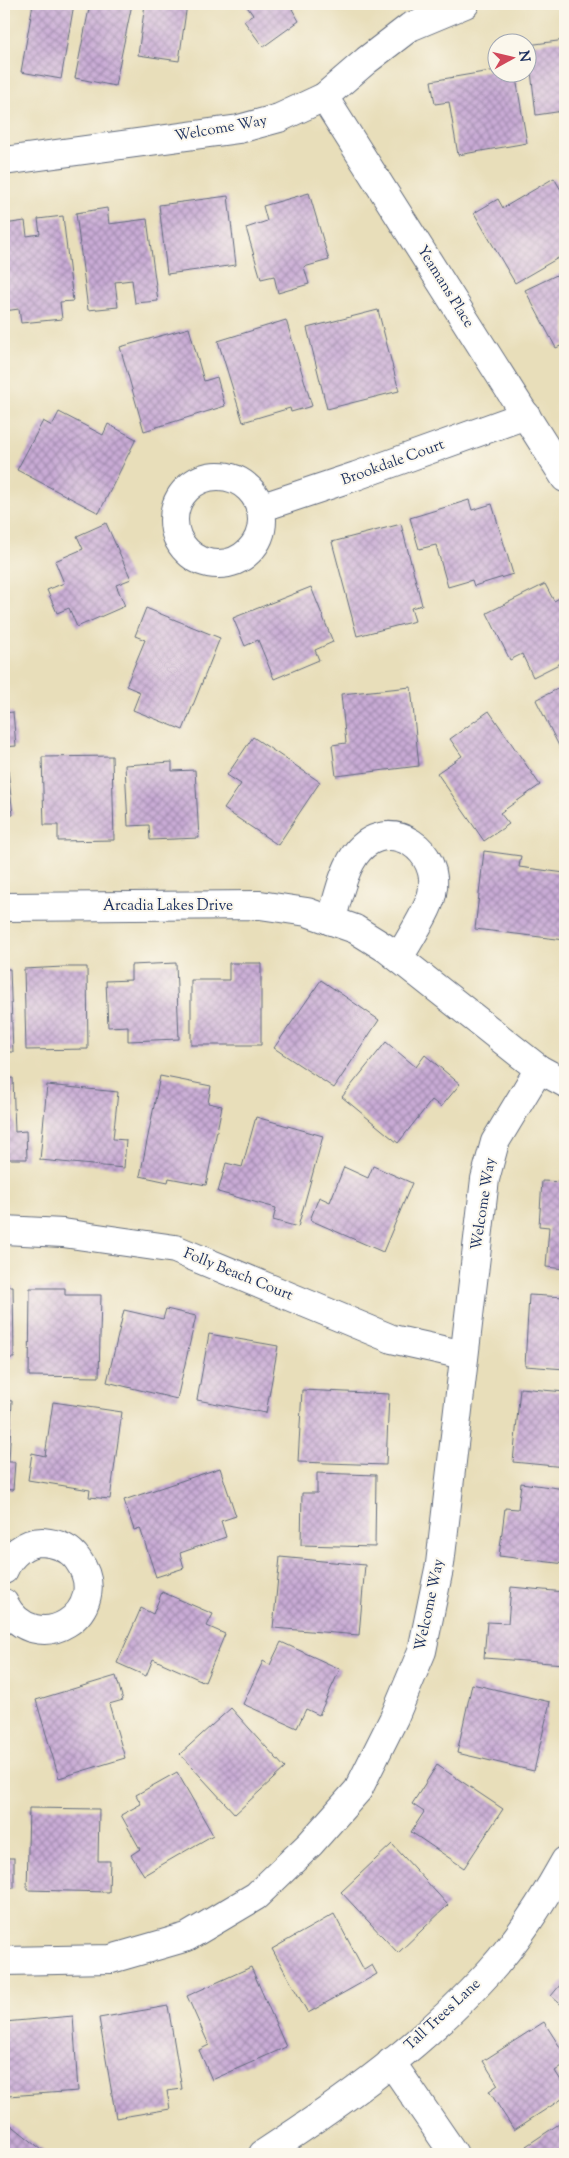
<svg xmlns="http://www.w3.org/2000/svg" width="569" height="2158" viewBox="0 0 569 2158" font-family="'Sorts Mill Goudy',serif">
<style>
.building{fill:url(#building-cross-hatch)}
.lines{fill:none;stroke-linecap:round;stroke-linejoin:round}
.minor-casing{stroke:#636c7e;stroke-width:30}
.minor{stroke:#fff;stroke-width:28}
.labels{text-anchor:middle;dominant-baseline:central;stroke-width:4;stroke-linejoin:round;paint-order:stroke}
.street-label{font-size:15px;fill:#1b2f5e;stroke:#fbf7ec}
</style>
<defs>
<pattern id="building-cross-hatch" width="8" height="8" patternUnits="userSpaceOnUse" patternTransform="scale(1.25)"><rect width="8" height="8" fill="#c9abd5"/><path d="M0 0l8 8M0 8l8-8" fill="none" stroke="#a28cb0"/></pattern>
</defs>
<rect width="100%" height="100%" fill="#fbf7ec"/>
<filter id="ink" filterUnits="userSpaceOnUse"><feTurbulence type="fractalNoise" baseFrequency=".02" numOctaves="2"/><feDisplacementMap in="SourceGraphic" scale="10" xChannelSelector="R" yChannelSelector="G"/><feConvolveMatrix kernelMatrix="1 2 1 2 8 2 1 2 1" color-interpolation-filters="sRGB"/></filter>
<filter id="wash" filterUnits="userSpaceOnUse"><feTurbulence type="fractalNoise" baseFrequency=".0096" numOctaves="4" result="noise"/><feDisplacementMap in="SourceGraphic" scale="20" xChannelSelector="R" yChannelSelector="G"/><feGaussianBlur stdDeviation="1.12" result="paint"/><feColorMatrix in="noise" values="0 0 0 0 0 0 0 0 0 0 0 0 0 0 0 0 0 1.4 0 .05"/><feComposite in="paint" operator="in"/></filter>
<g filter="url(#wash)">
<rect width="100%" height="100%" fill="#e8deba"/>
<g id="blocks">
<g class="building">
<polygon points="33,4 74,4 61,79 21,72"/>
<polygon points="90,4 132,4 115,86 75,78"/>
<polygon points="145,4 187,4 179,61 138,55"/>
<polygon points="245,4 299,4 292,9 299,21 263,47 244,21 253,15"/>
<polygon points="565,40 565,116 563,111 536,115 528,45"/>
<polygon points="496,70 496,72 515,72 527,143 458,155 449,102 435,104 431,81"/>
<polygon points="554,178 565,197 565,254 515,283 474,213 498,199 503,208"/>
<polygon points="309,193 329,260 304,267 309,284 278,293 274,276 261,279 246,228 267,221 263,206"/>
<polygon points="228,196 236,265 167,274 159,205"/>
<polygon points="107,208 109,224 147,219 158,301 135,303 132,280 115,282 118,307 88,310 76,213"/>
<polygon points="63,216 73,301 60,302 62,319 21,323 19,309 4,311 4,224 25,221 27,236 40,234 38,219"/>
<polygon points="565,271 565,344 556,348 525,290"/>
<polygon points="378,310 399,391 327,409 307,328"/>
<polygon points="286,320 312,406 291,412 290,408 243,422 218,341"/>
<polygon points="189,328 204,381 217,377 225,406 144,431 120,347"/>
<polygon points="59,412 103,435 108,424 136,439 99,513 17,470 43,421 52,426"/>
<polygon points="469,500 472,510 492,504 513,574 474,586 472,580 448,587 436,545 419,549 410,518"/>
<polygon points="106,523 131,579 116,585 125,606 77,627 69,608 57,613 47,590 64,583 55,561 83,549 77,536"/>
<polygon points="401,524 422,605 411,608 415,621 357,636 332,542"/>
<polygon points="545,584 554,601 565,595 565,661 533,677 522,654 510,660 487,613"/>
<polygon points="311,587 333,642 315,650 319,660 274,679 258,640 245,646 233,618"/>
<polygon points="146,608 220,638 183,730 133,710 140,692 126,686 145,640 135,636"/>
<polygon points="565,685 565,758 536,700"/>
<polygon points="411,687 419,766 336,776 332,745 346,743 341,694"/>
<polygon points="489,711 540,785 500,813 509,824 484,841 437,773 462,756 450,739"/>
<polygon points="13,712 16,746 4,747 4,713"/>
<polygon points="253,737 320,782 278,845 224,809 241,784 227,775"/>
<polygon points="112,756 114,840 58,841 58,825 44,825 42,757"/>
<polygon points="7,761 13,815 4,816 4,762"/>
<polygon points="172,762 172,771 195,770 199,838 150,840 149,825 128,826 125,765"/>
<polygon points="484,851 521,856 519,867 565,873 563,890 565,891 565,940 475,929"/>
<polygon points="176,963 179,1039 128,1041 128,1026 108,1027 106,981 131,980 131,965"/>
<polygon points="229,963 261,963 261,1045 191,1045 191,980 229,980"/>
<polygon points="63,967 87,967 88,1049 26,1050 24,969"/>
<polygon points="4,969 10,969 13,1052 4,1052"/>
<polygon points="321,980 379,1020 334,1088 274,1048"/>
<polygon points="386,1042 416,1067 425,1055 460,1084 441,1107 432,1100 398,1143 342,1097"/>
<polygon points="160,1076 211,1086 208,1103 222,1106 206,1185 169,1178 168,1182 140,1176"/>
<polygon points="13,1078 15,1132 26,1131 27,1159 4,1159 4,1079"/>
<polygon points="47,1085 118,1092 113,1139 126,1140 124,1168 40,1160"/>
<polygon points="256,1117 323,1136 298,1227 273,1220 276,1208 218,1192 226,1163 242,1167"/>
<polygon points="373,1166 412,1183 383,1252 310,1220 319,1197 330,1202 344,1167 368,1178"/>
<polygon points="542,1181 565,1182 565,1269 546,1267 549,1227 539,1226"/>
<polygon points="4,1286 13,1286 14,1358 4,1358"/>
<polygon points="30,1288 65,1288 65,1295 101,1295 99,1377 29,1376"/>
<polygon points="529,1295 565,1297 565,1369 525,1366"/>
<polygon points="166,1309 196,1316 177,1399 107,1382 124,1310 163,1319"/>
<polygon points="209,1334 278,1346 266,1413 197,1400"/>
<polygon points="520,1388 565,1392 565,1467 513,1462"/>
<polygon points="302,1390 389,1394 386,1465 298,1462"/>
<polygon points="4,1400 12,1401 9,1462 15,1462 13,1490 4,1489"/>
<polygon points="53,1402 122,1412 110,1499 89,1497 90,1490 28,1480 32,1453 45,1456"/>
<polygon points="220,1468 236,1516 221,1521 226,1537 180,1553 184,1568 156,1577 140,1528 134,1530 124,1500"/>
<polygon points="317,1473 376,1475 375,1547 301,1545 302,1493 317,1493"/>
<polygon points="521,1483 565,1489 565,1564 499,1556 505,1508 518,1509"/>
<polygon points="280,1557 365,1565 359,1635 273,1628"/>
<polygon points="511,1587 565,1592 564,1664 484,1658 487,1622 508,1623"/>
<polygon points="162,1592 213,1614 207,1626 225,1634 205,1682 153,1659 146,1676 117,1663 141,1608 153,1614"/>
<polygon points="281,1642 340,1669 319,1715 306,1709 297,1728 243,1704 263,1661 270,1665"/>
<polygon points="4,1671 6,1671 5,1698 4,1698"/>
<polygon points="116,1676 123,1700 109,1704 125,1758 59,1778 36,1700"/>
<polygon points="472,1684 550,1702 534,1771 457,1753"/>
<polygon points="231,1708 285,1768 235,1814 180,1754"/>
<polygon points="8,1711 8,1757 4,1757 4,1712"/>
<polygon points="437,1765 503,1809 464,1868 411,1832 424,1812 412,1804"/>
<polygon points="177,1772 213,1835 144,1875 131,1855 140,1849 121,1815 141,1804 136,1795"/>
<polygon points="29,1808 99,1809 98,1861 110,1861 109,1892 27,1890"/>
<polygon points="392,1844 448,1905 398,1953 341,1892"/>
<rect x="4" y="1858" width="10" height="30"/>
<polygon points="334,1914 364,1970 372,1965 377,1974 308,2013 272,1949"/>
<polygon points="251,1967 286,2047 212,2080 199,2050 209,2045 187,1996"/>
<polygon points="565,1979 565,2008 551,1996"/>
<polygon points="168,2006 182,2089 167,2091 170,2109 116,2118 99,2018"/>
<polygon points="73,2016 78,2091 8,2096 4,2058 4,2022"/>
<polygon points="544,2022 565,2055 565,2064 555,2071 565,2087 565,2097 514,2130 489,2091 498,2085 483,2061"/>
<polygon points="4,2119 47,2154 4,2154"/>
<polygon points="565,2120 565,2154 532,2154 526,2146"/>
</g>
</g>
</g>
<g filter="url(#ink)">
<use href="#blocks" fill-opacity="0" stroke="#636c7e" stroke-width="1"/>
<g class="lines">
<defs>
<g id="minor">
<polyline points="324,97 565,478"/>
<polyline points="4,161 239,129 279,118 324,97 367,60 410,27 465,4"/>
<circle cx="218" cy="520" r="44"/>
<polyline points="260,508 356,476 526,415"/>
<polyline points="4,907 260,905 307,912 355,929 387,949 539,1069 565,1083"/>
<path d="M331 921C338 899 343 868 359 850 391 815 442 851 432 894 428 912 408 941 399 958"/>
<polyline points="4,1230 63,1233 175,1249 392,1339 464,1355"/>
<path d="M4 1570C10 1555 25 1542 42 1542 56 1543 70 1548 78 1560 115 1611 36 1663 4 1603"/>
<polyline points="4,1961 111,1959 187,1937 256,1896 310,1844 358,1790 394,1718 422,1651 440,1564 485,1179 495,1142 539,1069"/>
<polyline points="391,2062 454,2154"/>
<path d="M263 2154C345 2101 425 2043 490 1971 518 1940 545 1897 565 1861"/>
</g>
</defs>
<use href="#minor" class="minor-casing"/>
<use href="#minor" class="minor"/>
</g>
</g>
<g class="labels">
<g class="street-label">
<text transform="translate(221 129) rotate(-10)">Welcome Way</text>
<text transform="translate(445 287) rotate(58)">Yeamans Place</text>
<text transform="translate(393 463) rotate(-20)">Brookdale Court</text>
<text x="168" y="906">Arcadia Lakes Drive</text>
<text transform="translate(484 1204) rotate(-81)">Welcome Way</text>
<text transform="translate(238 1275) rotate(22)">Folly Beach Court</text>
<text transform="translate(430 1605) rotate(-78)">Welcome Way</text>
<text transform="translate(443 2015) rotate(-43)">Tall Trees Lane</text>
</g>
</g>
<rect width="569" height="2158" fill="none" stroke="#fbf7ec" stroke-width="20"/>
<g transform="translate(512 58) rotate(82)"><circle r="24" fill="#fbf7ec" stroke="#a1a7b3"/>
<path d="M0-4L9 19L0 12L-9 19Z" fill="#d1495b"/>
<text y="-8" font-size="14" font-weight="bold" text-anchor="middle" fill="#1b2f5e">N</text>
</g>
</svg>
